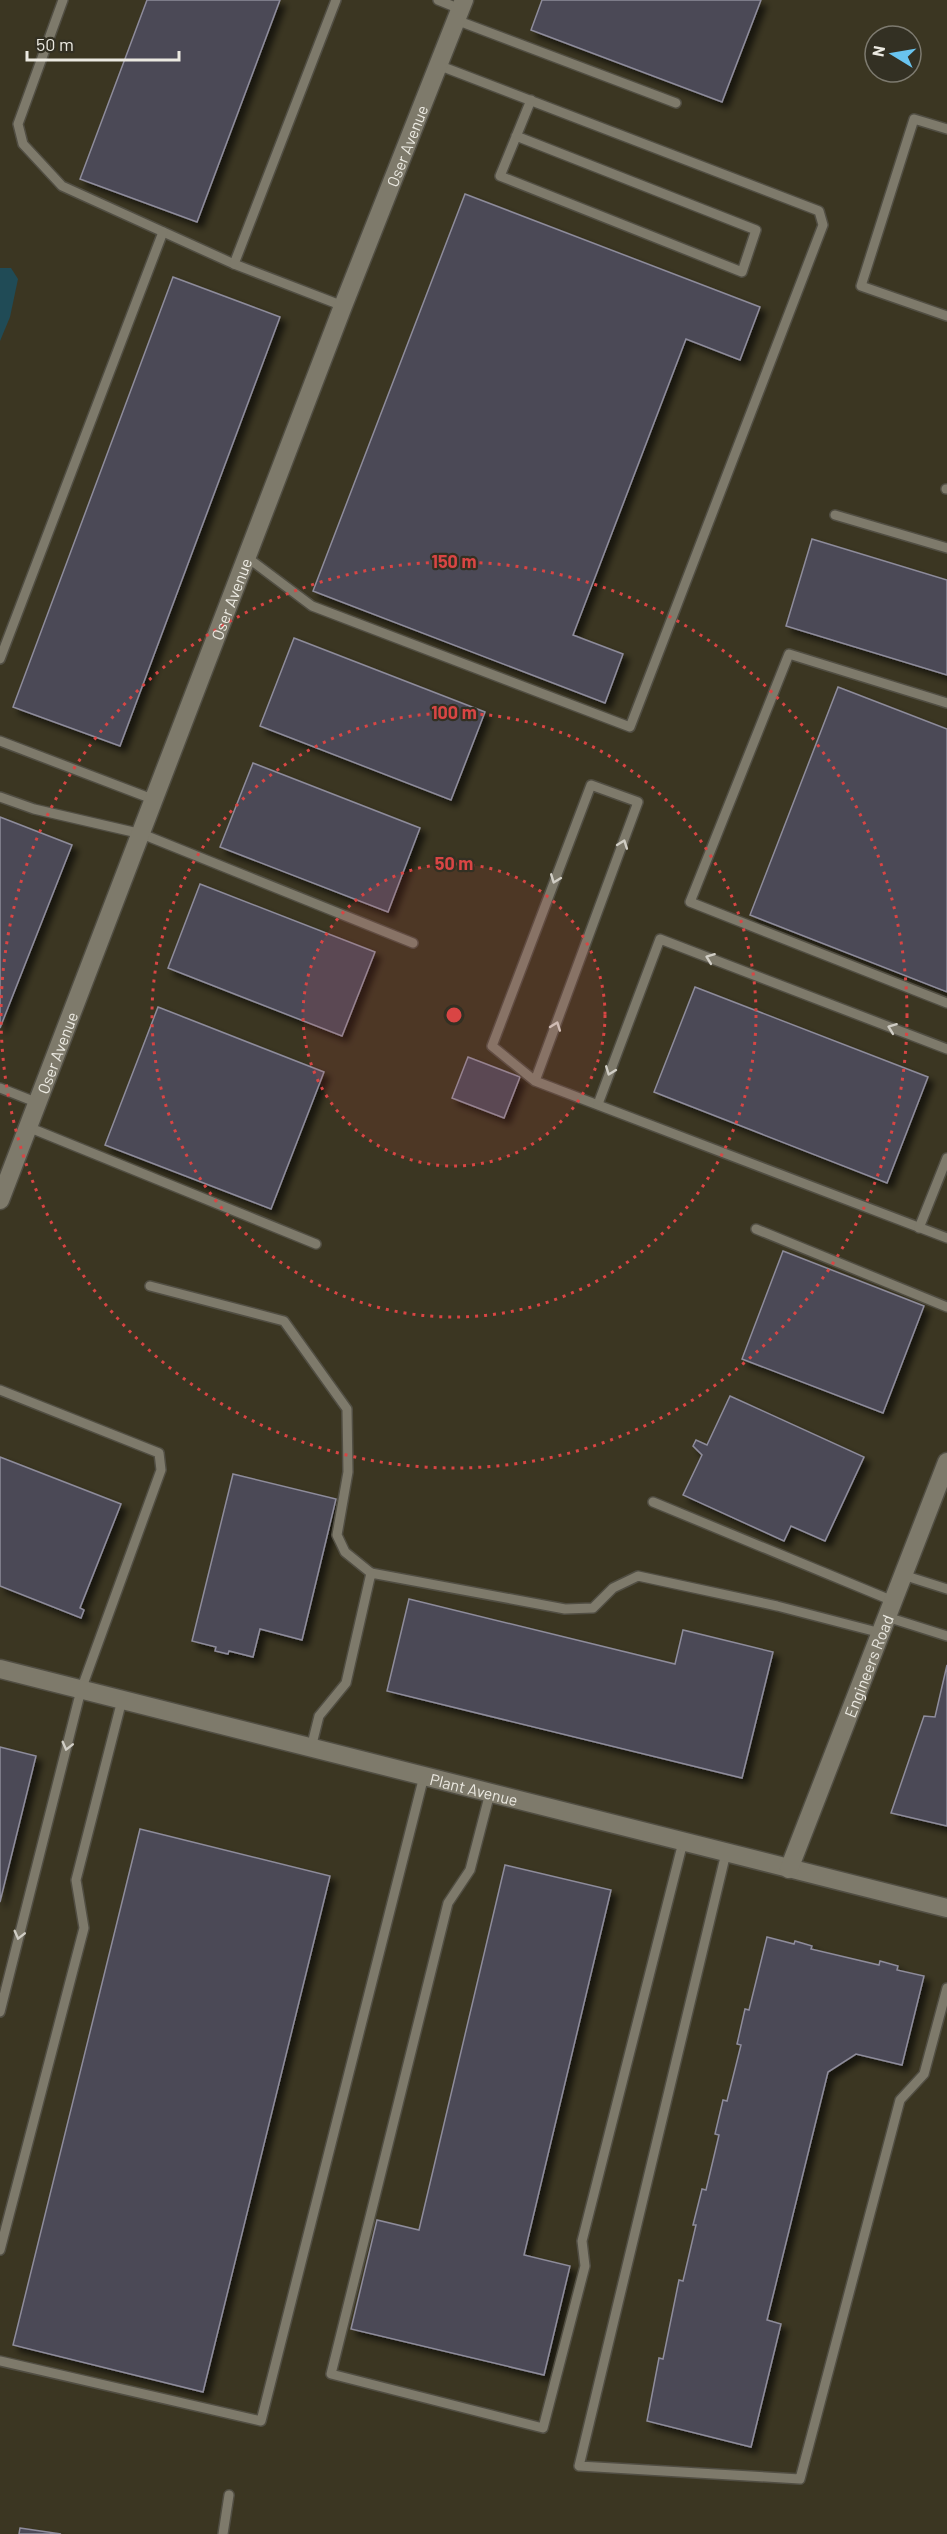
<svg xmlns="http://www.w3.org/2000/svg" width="947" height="2534" viewBox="0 0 947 2534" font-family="Barlow,sans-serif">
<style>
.built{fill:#3b3622;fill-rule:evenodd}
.water{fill:#204b56}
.building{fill:#4b4957;stroke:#8e8c9b;stroke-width:1.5;filter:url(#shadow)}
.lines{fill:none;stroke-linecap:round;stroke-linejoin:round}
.service-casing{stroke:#514e43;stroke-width:12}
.minor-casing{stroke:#514e43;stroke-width:21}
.tertiary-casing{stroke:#514e43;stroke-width:21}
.service{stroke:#7e7a6b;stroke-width:9}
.minor{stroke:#7e7a6b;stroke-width:18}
.tertiary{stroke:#7e7a6b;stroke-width:18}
.oneway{stroke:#d0cdc4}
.ring{fill:none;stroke:#d94544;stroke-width:3;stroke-dasharray:3 6}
.labels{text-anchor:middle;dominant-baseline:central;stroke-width:4.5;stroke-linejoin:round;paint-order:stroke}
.street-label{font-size:16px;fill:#ebe9e1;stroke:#333023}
.centre{fill:#d94544;stroke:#333023;stroke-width:3}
.ring-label{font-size:18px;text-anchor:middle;font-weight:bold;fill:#d94544;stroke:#333023;stroke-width:4.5;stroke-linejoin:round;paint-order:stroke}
</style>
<defs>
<filter id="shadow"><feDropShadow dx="5.5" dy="5.5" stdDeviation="3" flood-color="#0009"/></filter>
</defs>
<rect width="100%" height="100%" fill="#333023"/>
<path class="built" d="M0 0H947V2534H0ZM875 36H911V72H875Z"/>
<polygon class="water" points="0,268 11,268 18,279 10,317 0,341"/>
<g class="building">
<polygon points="147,0 280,0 197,222 80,179"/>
<polygon points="542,0 761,0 722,102 531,30"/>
<polygon points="465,194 760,307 740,360 686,339 573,635 623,654 605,703 313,591"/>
<polygon points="173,277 280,317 120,746 13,707"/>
<polygon points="812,539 947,580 947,675 786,626"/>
<polygon points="294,638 485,712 451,800 260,726"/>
<polygon points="838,687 947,729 947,992 750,915"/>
<polygon points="253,763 420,828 388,912 220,847"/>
<polygon points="0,817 72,845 0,1028"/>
<polygon points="200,884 375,952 342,1036 168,968"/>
<polygon points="695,987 928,1077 887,1183 654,1092"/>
<polygon points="158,1007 324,1072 271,1209 105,1145"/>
<polygon points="468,1057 520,1077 504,1118 452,1098"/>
<polygon points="783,1251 924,1306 883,1413 742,1359"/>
<polygon points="730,1396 864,1457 825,1541 791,1526 784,1541 683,1495 702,1455 693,1446 696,1440 707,1445"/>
<polygon points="0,1457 121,1504 80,1608 84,1610 81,1618 0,1586"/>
<polygon points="233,1474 336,1499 302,1640 260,1629 253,1657 229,1651 228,1654 215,1651 216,1647 192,1641"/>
<polygon points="409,1599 675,1664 683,1630 773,1652 742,1778 387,1691"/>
<polygon points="947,1665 947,1826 891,1813 924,1716 935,1717"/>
<polygon points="0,1747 36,1756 0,1902"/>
<polygon points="140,1829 330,1876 203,2392 13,2345"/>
<polygon points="505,1865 611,1890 524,2255 570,2266 544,2375 351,2329 377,2220 419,2230"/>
<polygon points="767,1937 794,1944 795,1941 812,1946 811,1949 879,1965 880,1961 898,1966 897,1970 924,1976 902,2065 856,2054 828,2072 767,2320 781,2324 751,2447 647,2421 659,2358 663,2359 679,2280 683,2281 696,2225 693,2225 702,2189 706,2190 719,2135 715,2134 723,2100 727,2101 741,2045 737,2044 745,2009 749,2010"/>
<polygon points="20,2528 61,2534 19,2534"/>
</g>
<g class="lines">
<defs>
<g id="service">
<polyline points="63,0 18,124 23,144 62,186 234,264 343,306"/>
<polyline points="438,0 460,9"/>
<polyline points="456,20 676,103"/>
<polyline points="947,129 914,119 861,286 947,316"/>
<polyline points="516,136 756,230 742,272 500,176 531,100"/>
<polyline points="234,264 336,0"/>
<polyline points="946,489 947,489"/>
<polyline points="835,515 947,548"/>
<polyline points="248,558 312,606 630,727 823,225 819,211 438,65"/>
<polyline points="0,659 163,232"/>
<polyline points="947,703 789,654 690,902 947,1003"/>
<polyline points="0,741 155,800"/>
<polyline points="0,797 34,809 142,834 413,943"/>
<polyline points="535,1081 638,802 591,785 492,1046 535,1081 947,1238"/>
<polyline points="0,1088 38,1103"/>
<polyline points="598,1104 660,939 947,1049"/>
<polyline points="28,1127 316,1244"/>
<polyline points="919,1228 947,1158"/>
<polyline points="756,1229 947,1307"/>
<polyline points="150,1286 284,1321 347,1409 348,1472 337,1535 345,1552 371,1573"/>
<polyline points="0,1390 159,1453 161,1470 81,1690 0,2012"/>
<polyline points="653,1502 893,1601"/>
<polyline points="903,1575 947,1589"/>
<polyline points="887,1617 947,1636"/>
<polyline points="311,1748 319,1716 346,1683 371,1573 565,1609 593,1608 613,1588 638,1576 777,1606 881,1633"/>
<polyline points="490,1793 470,1870 448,1903 331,2374 543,2428 585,2266 582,2241 683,1842"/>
<polyline points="726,1853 579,2466 800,2479 900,2100 924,2074 947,1988"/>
<polyline points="0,2250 84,1928 76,1880 122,1700"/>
<polyline points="0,2361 261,2421 424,1776"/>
<polyline points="223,2534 229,2495"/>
</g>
<g id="minor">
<path id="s1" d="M0 1669 947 1908"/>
<path id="s2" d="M789 1869 947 1462"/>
</g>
<g id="tertiary">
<path id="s3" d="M0 1200 343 306 464 0"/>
</g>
</defs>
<use href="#service" class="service-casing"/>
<use href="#minor" class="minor-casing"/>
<use href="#tertiary" class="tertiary-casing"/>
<use href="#service" class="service"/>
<use href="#minor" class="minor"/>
<use href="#tertiary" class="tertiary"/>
</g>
<defs><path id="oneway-chevron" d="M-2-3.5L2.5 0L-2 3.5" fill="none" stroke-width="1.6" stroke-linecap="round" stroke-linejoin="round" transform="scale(1.5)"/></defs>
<g class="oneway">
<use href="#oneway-chevron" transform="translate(623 844) rotate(-70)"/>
<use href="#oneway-chevron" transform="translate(555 879) rotate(111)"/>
<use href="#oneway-chevron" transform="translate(710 958) rotate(-159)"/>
<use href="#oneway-chevron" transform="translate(556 1026) rotate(-70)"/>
<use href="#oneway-chevron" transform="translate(892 1028) rotate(-159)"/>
<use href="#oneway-chevron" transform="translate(610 1071) rotate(111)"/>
<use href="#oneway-chevron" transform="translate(67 1746) rotate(104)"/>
<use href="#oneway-chevron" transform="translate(19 1935) rotate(104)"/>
</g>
<circle cx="454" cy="1015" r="151" fill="#d94544" fill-opacity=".12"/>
<g class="ring">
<circle cx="454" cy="1015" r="151"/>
<circle cx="454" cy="1015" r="302"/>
<circle cx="454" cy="1015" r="453"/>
</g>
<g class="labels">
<g class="street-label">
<text stroke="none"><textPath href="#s3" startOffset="1130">Oser Avenue</textPath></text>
<text stroke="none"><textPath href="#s3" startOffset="644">Oser Avenue</textPath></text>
<text stroke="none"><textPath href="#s3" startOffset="158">Oser Avenue</textPath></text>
<text stroke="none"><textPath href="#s2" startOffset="218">Engineers Road</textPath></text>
<text stroke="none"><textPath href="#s1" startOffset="489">Plant Avenue</textPath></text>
</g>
</g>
<circle cx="454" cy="1015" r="9" class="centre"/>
<g class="ring-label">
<text x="454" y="568">150 m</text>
<text x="454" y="719">100 m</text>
<text x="454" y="870">50 m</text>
</g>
<g transform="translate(893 54) rotate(281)"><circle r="28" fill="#333023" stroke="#7d7a6f" stroke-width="1.5"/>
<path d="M0-4.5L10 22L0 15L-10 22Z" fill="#69c4f0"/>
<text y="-9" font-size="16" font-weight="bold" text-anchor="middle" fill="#ebe9e1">N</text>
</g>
<path d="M27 51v9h152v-9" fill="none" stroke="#ebe9e1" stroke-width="3"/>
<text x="36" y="51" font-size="18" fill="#ebe9e1" stroke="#333023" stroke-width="4.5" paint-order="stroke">50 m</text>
</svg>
